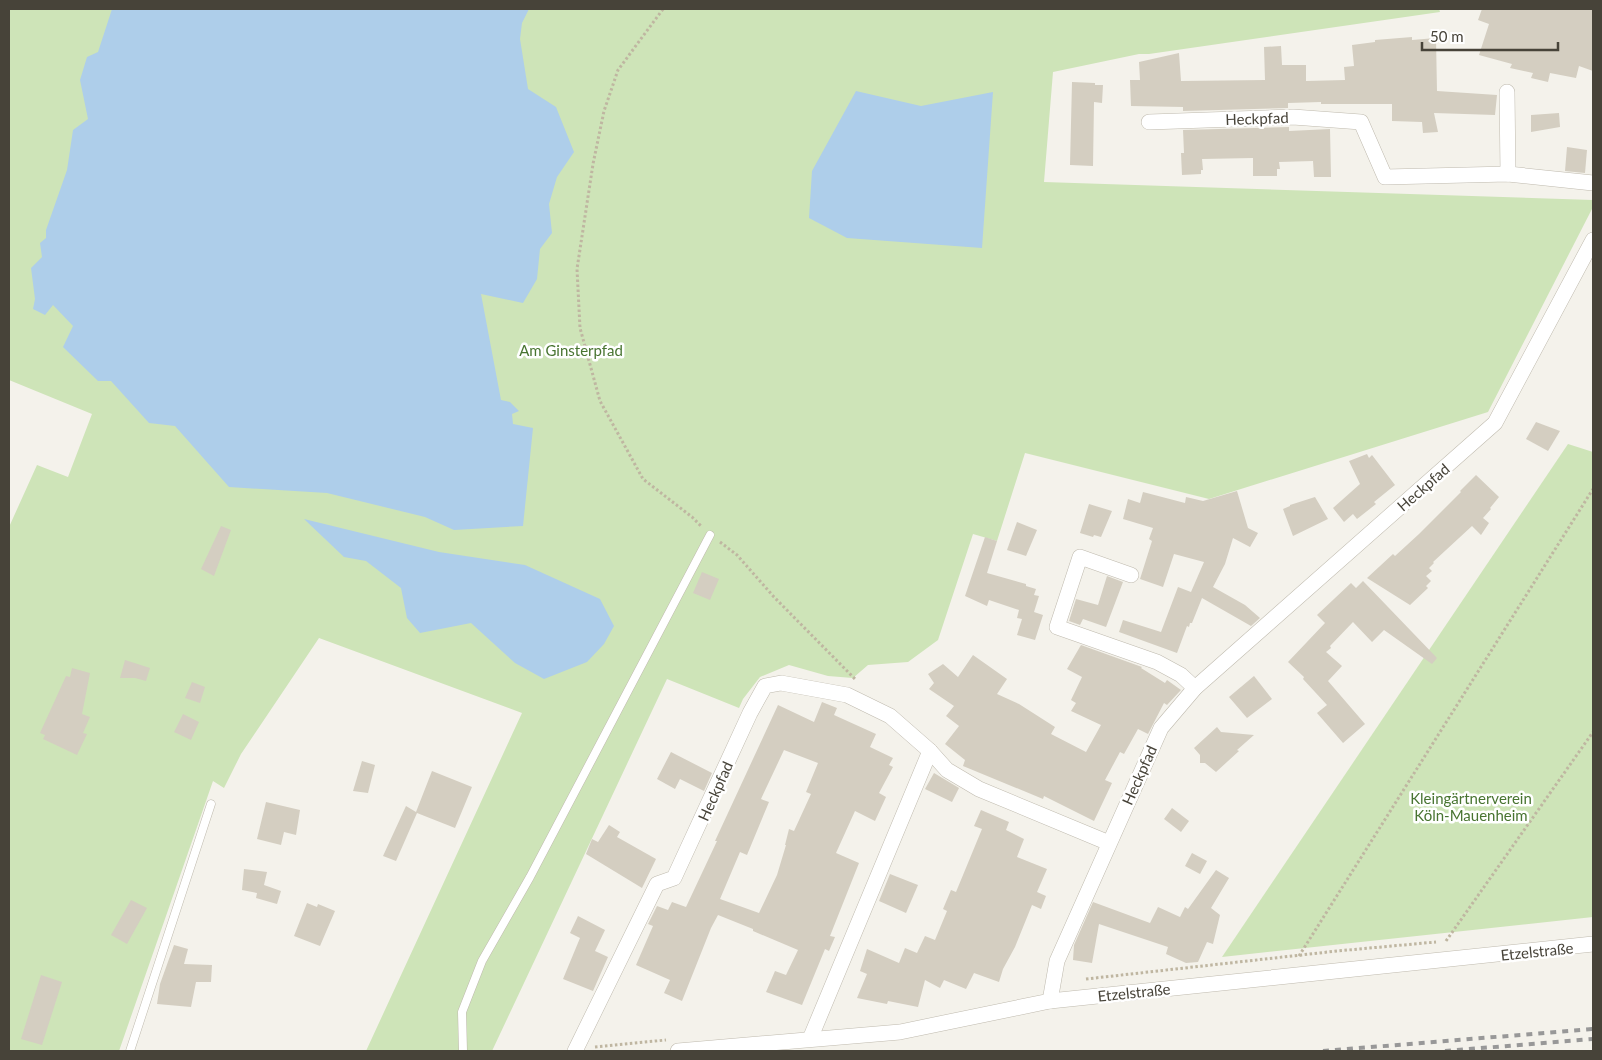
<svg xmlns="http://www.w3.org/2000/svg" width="1602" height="1060" viewBox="0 0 1602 1060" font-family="Lato,sans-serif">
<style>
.green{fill:#cee4b8}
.water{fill:#aeceea}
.building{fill:#d4cec1;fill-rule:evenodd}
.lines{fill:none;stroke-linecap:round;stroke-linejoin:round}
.service-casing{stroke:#bfbaae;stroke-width:9}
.minor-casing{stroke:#bfbaae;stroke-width:16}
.path{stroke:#bfb6a1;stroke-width:3;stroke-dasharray:2.5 2.5;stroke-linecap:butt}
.service{stroke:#fff;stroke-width:8}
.minor{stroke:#fff;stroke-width:15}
.rail{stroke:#989898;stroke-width:4;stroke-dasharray:6 6;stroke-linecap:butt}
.labels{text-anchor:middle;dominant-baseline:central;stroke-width:5;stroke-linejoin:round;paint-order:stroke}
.street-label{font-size:15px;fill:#474339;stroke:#fff}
.park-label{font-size:15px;fill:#487431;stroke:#fff}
</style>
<rect width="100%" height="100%" fill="#f4f2eb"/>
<g class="green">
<polygon points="9,9 1439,9 1440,12 1149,54 1139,54 1053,72 1044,182 1593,200 1593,207 1488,412 1209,499 1025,453 997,541 973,534 938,640 908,662 868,665 853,678 828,676 789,665 760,677 743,699 739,708 667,679 492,1051 366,1051 522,713 319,638 241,754 224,788 213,781 119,1051 9,1051 9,527 37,465 68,477 92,414 9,380"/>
<polygon points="1568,444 1593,452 1593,917 1222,957"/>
</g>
<g class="water">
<polygon points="112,9 529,9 522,23 520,39 528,89 556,107 574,152 557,177 549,204 552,233 540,249 537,279 523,303 481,294 501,400 510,402 519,411 512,414 513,424 533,428 523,526 454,530 425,517 327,493 229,487 175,426 149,423 111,381 98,381 63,347 73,326 53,305 45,315 33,309 35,299 31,268 42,257 40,243 46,238 46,230 67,170 73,130 88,119 80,80 87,57 98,52"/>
<polygon points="856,91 921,106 993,92 982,248 847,238 809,218 812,171"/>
<polygon points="304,519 439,552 525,565 600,599 614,626 604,644 587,662 544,679 515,663 471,623 420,633 407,618 401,588 366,561 344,557"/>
</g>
<g class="building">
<polygon points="1482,9 1593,9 1593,71 1579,66 1576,78 1550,73 1548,82 1531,78 1533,73 1510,68 1512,64 1479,55 1489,24 1478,20"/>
<polygon points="1412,37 1412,40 1436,38 1437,91 1497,95 1495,115 1434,113 1438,132 1423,133 1422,122 1392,121 1392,104 1321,104 1321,102 1288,103 1288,108 1183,111 1183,107 1131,106 1130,80 1140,80 1139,62 1179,53 1181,81 1265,80 1264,47 1281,46 1282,65 1306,65 1306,81 1345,80 1344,67 1354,66 1352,45 1375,42 1375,40"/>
<polygon points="1072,82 1095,83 1095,85 1103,85 1102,103 1094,102 1093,166 1070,165"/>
<polygon points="1559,113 1560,127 1531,132 1531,115"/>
<polygon points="1289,127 1289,131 1330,129 1331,177 1314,177 1313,161 1279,162 1280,169 1277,169 1277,176 1253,176 1253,158 1202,159 1203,170 1201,170 1201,174 1182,175 1181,153 1184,153 1183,130"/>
<polygon points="1567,147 1587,150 1585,173 1565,171"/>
<polygon points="1536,422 1560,431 1548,451 1526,439"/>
<polygon points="1367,454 1369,458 1372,455 1395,485 1374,502 1376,504 1357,519 1353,514 1344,522 1333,508 1360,484 1349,461"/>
<polygon points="1476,475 1499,497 1490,508 1491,509 1483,518 1489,523 1481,535 1472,526 1433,562 1434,563 1429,568 1432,571 1426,576 1431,581 1426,586 1428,588 1410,605 1367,578 1393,554 1395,556 1419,534 1461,492 1460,491"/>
<polygon points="1237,491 1248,528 1258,533 1250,547 1233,538 1225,564 1213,587 1245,605 1260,618 1251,626 1202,598 1192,623 1190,623 1189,627 1187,626 1177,653 1119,632 1123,620 1161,632 1178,587 1191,592 1204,562 1174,554 1163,587 1140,579 1152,541 1149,539 1153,528 1123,519 1128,499 1140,503 1143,492 1185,503 1186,497 1203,501"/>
<polygon points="1315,497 1328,519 1293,536 1283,509 1290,506 1290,505"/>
<polygon points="1089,504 1112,511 1101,537 1094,535 1093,537 1080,533"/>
<polygon points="1017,522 1037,530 1026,556 1007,550"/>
<polygon points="221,526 231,530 214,576 201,569"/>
<polygon points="985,537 997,541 987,573 1026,584 1026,586 1036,589 1034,595 1039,596 1034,612 1043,615 1035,640 1017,635 1022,619 1017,618 1019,610 989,600 987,606 965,596"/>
<polygon points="702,572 719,579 710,600 693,593"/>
<polygon points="1107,576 1123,582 1106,627 1083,619 1080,625 1069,621 1076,599 1098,605"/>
<polygon points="1363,581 1437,658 1432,664 1384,630 1372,642 1353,622 1330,646 1331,648 1326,652 1342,666 1328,681 1365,724 1343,743 1317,713 1327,705 1303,679 1304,677 1288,662 1325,623 1317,615 1351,583 1356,588"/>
<polygon points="1081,645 1142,667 1141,668 1165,683 1167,680 1181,690 1167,705 1164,703 1148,734 1138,729 1124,754 1120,752 1105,780 1112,783 1094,821 1044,796 1043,799 963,766 965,760 945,744 959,726 946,716 954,706 929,689 934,683 928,674 943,664 958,677 973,655 1007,679 997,694 1019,704 1055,727 1051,734 1086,752 1101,725 1071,711 1076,703 1071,700 1082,677 1067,669"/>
<polygon points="125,660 150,668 146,681 135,678 120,678"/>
<polygon points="72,668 90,673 82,714 90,717 83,733 87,734 77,755 43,739 45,735 40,733 66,676 70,677"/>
<polygon points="1254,676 1272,699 1247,718 1229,697"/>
<polygon points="192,682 205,687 200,703 185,698"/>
<path d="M822 702 837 708 834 715 876 734 870 747 893 758 889 765 893 767 879 793 886 797 875 821 855 811 836 853 859 863 830 936 835 937 829 951 825 949 802 1005 766 992 775 971 786 975 798 950 753 931V929L718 915 711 928 682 1001 664 993 670 980 636 965 653 926 648 924 657 906 668 910 672 902 686 907 717 841H715L778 705 814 722ZM784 750 818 763 806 792 811 794 794 831 789 829 785 845H786L777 875 759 913 720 899 740 852 747 855 769 802 761 799Z"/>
<polygon points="183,714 199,722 191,740 174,732"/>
<polygon points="1217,727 1221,732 1254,735 1237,750 1239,751 1216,772 1205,763 1200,763 1200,755 1194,748"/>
<polygon points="671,752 712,773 704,791 680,779 675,789 657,779"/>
<polygon points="362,761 375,765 368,793 353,791"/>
<polygon points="432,771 472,787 455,828 417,813 396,861 383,856 406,806 416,812"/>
<polygon points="934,773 959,788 952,802 925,789"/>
<polygon points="266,802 300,810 296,835 284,832 281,845 257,839"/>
<polygon points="1172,808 1189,821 1181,832 1164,819"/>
<polygon points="981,810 1009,822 1006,830 1024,839 1017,857 1047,869 1037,892 1046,896 1041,909 1032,905 1015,947 1003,969 999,982 974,973 966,989 944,980 940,988 925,980 918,1007 888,1001 887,1004 857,998 867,974 860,971 867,949 899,963 905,948 917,953 925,936 935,940 947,911 943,909 951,890 956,892 982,829 974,826"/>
<polygon points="609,825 620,832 617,837 656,859 642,888 586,854 592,839 598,842"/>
<polygon points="1192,853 1207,861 1200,874 1185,866"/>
<polygon points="244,869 267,872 264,885 281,891 277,904 256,898 257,893 242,890"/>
<polygon points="1216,870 1229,878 1211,908 1220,915 1213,944 1207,942 1198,962 1186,963 1166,954 1168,947 1099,924 1092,963 1073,960 1074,945 1093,902 1150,923 1158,907 1180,917 1185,907 1188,909"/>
<polygon points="890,874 918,885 906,913 879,901"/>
<polygon points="131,900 147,908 127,944 111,935"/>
<polygon points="307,903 317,907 318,904 335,911 320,946 294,936"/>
<polygon points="578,916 605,930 595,951 608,957 593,991 563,979 580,938 570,933"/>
<polygon points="174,945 188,949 184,964 212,965 211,982 196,982 191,1007 157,1004 160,984"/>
<polygon points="41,975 62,982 42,1045 21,1039"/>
</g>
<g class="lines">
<defs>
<g id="service">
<polyline points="130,1051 211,804"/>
<polyline points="463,1051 462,1012 482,961 530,877 710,535"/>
</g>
<g id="minor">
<polyline points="1507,92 1508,174"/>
<polyline points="1149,122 1293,117 1361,122 1385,177 1508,174 1593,183"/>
<polyline points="1131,575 1080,557 1057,627 1157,662 1181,675 1195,688"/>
<polyline points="1050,1001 1057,961 1161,728 1195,688 1495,423 1593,240"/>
<polyline points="810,1039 930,751"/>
<polyline points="575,1051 657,884 674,878 750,713 765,686 781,683 847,695 890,716 930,751 947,770 979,789 1109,843"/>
<polyline points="678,1051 900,1032 1050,1001 1593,944"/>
</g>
</defs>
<use href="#service" class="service-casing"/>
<use href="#minor" class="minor-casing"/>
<g class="path">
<polyline points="663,9 618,70 604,111 593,164 577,269 580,328 600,401 643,479 692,517 702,527"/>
<polyline points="720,542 737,555 774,597 856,680"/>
<polyline points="1446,941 1593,732"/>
<polyline points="1299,956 1593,489"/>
<polyline points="1086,979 1337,951 1436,942"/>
<polyline points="595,1047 666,1040"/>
</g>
<use href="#service" class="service"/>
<use href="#minor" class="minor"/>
<g class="rail">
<polyline points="1323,1051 1593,1029"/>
<polyline points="1445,1051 1593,1039"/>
</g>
</g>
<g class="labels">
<g class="street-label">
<text transform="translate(1257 118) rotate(-2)">Heckpfad</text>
<text transform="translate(1423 487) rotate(-41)">Heckpfad</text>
<text transform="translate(1139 775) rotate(-66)">Heckpfad</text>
<text transform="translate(715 791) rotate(-66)">Heckpfad</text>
<text transform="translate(1537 951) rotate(-6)">Etzelstraße</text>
<text transform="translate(1134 992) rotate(-6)">Etzelstraße</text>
</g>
<g class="park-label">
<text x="571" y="350">Am Ginsterpfad</text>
<text x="1471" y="798">Kleingärtnerverein<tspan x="1471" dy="17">Köln-Mauenheim</tspan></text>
</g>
</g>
<rect width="1602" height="1060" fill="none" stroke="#474339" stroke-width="20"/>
<path d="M1422 42v8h136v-8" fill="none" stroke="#474339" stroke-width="2.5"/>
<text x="1430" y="42" font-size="15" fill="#474339" stroke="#ffffff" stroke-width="4" paint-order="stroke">50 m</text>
</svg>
